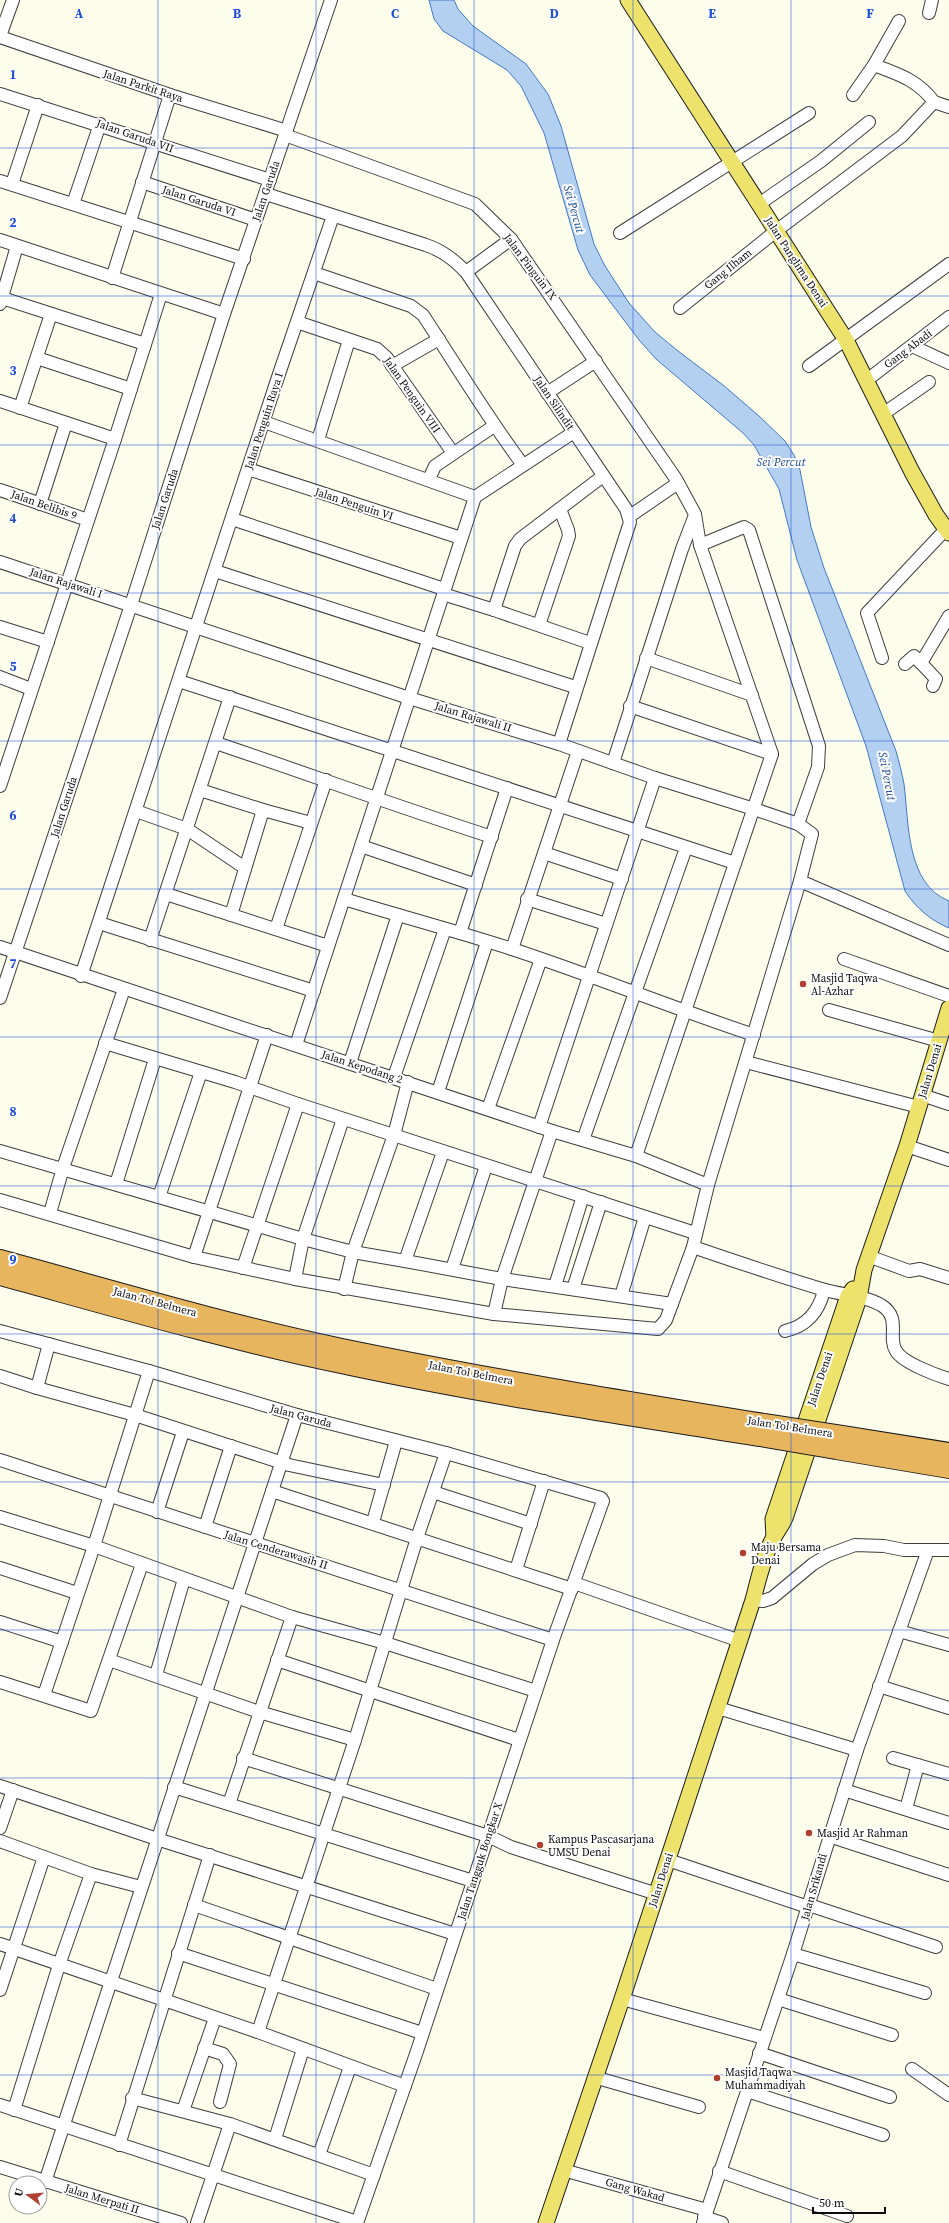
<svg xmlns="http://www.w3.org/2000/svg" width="949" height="2223" viewBox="0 0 949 2223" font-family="'Source Serif 4',serif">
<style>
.water{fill:#b4d0f0;stroke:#4279c1}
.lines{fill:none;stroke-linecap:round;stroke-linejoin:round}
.minor-casing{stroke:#3e3e3e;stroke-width:14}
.major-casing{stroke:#1c1c1c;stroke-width:17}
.highway-casing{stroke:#1c1c1c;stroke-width:20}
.minor{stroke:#fff;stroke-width:12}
.major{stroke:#ede36c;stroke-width:15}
.highway{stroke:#e8b55f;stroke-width:18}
.highway-bridge-casing{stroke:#1c1c1c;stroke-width:20;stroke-linecap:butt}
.highway-bridge{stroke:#e8b55f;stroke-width:18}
.grid{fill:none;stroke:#1d4ed8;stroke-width:1;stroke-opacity:0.55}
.poi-dot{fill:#af4030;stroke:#fff;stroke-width:1.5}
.labels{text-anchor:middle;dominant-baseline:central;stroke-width:4;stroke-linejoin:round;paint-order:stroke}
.street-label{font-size:11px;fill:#0b0b0b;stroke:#fff}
.poi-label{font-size:11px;fill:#0b0b0b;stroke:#fff;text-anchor:start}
.water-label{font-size:12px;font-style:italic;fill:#204d92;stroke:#fff}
.grid-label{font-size:13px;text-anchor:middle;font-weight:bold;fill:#1d4ed8;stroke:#fff;stroke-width:4;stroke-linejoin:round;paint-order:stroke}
</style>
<rect width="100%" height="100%" fill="#fdfdeb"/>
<path class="water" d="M429 0H454L458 9 473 26 526 64 548 94 561 126 594 244 605 266 629 303 655 332 678 351 723 385 759 416 785 441 794 455 800 470 811 527 824 568 896 751C899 762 902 773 904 784 909 823 906 884 949 901V928C930 920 916 908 905 891L866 746 797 560 779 489 754 445 743 433 656 359 639 340 590 275 578 250 544 133 521 86 507 70 443 31 434 19Z"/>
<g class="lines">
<defs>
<g id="minor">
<polyline points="929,13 932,0"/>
<path d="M899 21 874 65C898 74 918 80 934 102"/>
<polyline points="0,36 13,0"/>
<polyline points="0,37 170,95 287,131"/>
<polyline points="0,94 270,180"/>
<polyline points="853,95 874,65"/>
<polyline points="934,102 949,107"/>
<polyline points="285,135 475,204 511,239 676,479 695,514 700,545 772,754 636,1156"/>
<polyline points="0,181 244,259"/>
<polyline points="142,182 256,220"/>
<polyline points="12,184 38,105"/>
<path d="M266 194 426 245C443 251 453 259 466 272L626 509 630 522 559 744"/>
<polyline points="73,204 100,124"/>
<polyline points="759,204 821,161 869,122"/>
<polyline points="620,233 809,113"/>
<polyline points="0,240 224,314"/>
<polyline points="466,272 511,239"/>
<path d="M314 273 411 306 423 315C456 365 487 417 523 465"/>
<polyline points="112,278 170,95"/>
<polyline points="2,298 145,344"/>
<polyline points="0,304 17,246"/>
<polyline points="680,308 776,231 902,136 934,102"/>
<polyline points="297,322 377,349 387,358 453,453"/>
<polyline points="912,346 949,363"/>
<polyline points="37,358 131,389"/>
<polyline points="392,366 439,339"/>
<polyline points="809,366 949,264"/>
<polyline points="867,380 949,317"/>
<polyline points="547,393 596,361"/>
<polyline points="0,401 115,439"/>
<polyline points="20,408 51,314"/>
<polyline points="883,414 929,382"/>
<polyline points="264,422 475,497 296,1045"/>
<polyline points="318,440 349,340"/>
<polyline points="248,469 461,538"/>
<polyline points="429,479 435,466 494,426"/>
<polyline points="0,490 88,520"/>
<polyline points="475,497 574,432"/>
<polyline points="40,504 66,423"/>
<polyline points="630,516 678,483"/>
<polyline points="232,519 444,589"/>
<polyline points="700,545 744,527 749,530 819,746 818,767 798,824"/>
<polyline points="0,562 409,698 559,744 655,778 754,809 798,824 812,834 800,881 708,1185 693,1247 666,1320 658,1329 494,1314 295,1279 194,1257 0,1200"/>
<polyline points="215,571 575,687"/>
<polyline points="443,594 494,610 515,546 520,539 603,476"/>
<polyline points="494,610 590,643"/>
<polyline points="539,625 569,536 568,530 560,509"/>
<polyline points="0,627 48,642"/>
<polyline points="646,658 752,695"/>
<polyline points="882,658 867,613 946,529"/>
<polyline points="921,663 936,679 933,686"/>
<polyline points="905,664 914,656 921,663 949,616"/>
<polyline points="0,677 31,689"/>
<polyline points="179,681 735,863"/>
<polyline points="630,706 772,754"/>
<path d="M216 743C308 774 399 807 492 837"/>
<polyline points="613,763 682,549 695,515"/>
<polyline points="0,786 115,439 161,294"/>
<polyline points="200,790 263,810 231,915"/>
<polyline points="263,810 311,823"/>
<polyline points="136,811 187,829 245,868"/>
<polyline points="361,846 476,885"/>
<polyline points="544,853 622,879"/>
<polyline points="800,881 949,945"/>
<polyline points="166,894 328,946"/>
<path d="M344 899C400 916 456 931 512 949 594 976 673 1008 754 1035"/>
<polyline points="527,899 606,924"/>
<polyline points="99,923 314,991"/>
<polyline points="276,929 326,780"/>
<polyline points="460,933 507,788"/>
<polyline points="150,940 230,697"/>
<polyline points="0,947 552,1131 636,1156 708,1185"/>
<polyline points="512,949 578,751"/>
<polyline points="844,959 949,996"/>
<polyline points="81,976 279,374 333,216"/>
<polyline points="0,998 131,605 224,314 331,0"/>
<polyline points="829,1010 939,1041"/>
<polyline points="105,1043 235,1082 298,1104 695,1233"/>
<polyline points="746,1062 919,1107"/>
<polyline points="350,1063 398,915"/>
<polyline points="394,1077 445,929"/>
<polyline points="438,1092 487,942"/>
<polyline points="922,1095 949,1104"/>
<polyline points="488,1109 541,959"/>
<polyline points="539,1127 655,778"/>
<polyline points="583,1140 686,848"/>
<polyline points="907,1146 949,1160"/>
<polyline points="0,1151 303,1239 353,1252 405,1261 443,1152"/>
<polyline points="116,1184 155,1059"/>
<polyline points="159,1197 201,1072"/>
<polyline points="50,1213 63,1168 124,989"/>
<path d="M693 1247C737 1262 781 1277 825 1290 843 1295 865 1296 881 1305 902 1318 887 1336 896 1351 903 1363 936 1375 949 1379"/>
<polyline points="868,1256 909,1271 920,1269 949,1278"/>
<polyline points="194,1257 267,1035"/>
<polyline points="405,1261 502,1279 672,1304"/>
<polyline points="243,1268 298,1104"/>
<polyline points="452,1269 486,1166"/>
<polyline points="295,1279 303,1239 343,1119"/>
<polyline points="555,1286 583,1196"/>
<polyline points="344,1289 353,1252 394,1135 408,1082"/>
<polyline points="573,1289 601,1202"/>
<polyline points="621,1296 645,1217"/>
<polyline points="494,1314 502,1279 552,1131"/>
<polyline points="0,1331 149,1371 297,1415 446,1453 601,1498 603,1501 553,1640 416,2054 357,2223"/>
<path d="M785 1331C807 1326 819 1312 824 1290"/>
<polyline points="49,1344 37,1388 135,1415 289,1465 384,1485"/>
<polyline points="0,1376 37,1388"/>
<polyline points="0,1460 553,1640"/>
<polyline points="272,1491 572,1589"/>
<polyline points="433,1492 531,1524"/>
<polyline points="157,1512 183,1432"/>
<polyline points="0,1517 94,1546 292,1617 385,1643 536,1691"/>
<polyline points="373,1522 396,1441"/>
<polyline points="205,1527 231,1446"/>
<polyline points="0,1568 77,1593"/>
<polyline points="516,1570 544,1481"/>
<polyline points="574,1583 740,1641"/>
<polyline points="753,1600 763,1601 772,1598 813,1564 828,1555 855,1545 884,1546 904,1550 949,1550"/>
<polyline points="0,1622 62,1642"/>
<polyline points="899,1631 949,1645"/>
<polyline points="109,1660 259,1712 355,1740"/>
<polyline points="277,1660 519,1740"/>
<polyline points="156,1675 184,1579"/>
<polyline points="0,1682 91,1711 142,1564"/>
<polyline points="879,1686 949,1708"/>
<polyline points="44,1695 94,1546 149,1371"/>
<polyline points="718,1708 857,1750"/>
<polyline points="243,1758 488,1836 511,1847 657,1894"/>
<polyline points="893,1758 949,1774"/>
<polyline points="0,1786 157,1839 455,1934"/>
<polyline points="174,1787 473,1881"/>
<polyline points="844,1790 949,1823"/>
<polyline points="229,1804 292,1617"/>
<polyline points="906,1809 918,1765"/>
<polyline points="0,1828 13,1790"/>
<polyline points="829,1836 949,1875"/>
<polyline points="0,1841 44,1857"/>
<polyline points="668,1860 808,1907"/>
<polyline points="194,1905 437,1989"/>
<polyline points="809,1905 936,1947"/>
<polyline points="0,1944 258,2032 405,2086"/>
<polyline points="178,1953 422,2033"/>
<polyline points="793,1954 925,1993"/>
<polyline points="0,1990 44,1857 91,1874 141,1887"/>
<polyline points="622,1999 764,2038"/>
<polyline points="778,1999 892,2035"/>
<polyline points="258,2032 355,1740 417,1538 446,1453"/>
<polyline points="204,2048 223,2054 230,2064 220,2102"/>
<polyline points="759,2053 890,2097"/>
<polyline points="912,2069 949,2095"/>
<polyline points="594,2077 699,2107"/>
<polyline points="747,2091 883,2135"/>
<polyline points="132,2098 230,2124 374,2175"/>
<polyline points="0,2105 357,2222"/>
<polyline points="14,2110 59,1965 91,1874"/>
<polyline points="183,2111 215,2018"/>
<polyline points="275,2139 303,2049"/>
<polyline points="119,2145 210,1855"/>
<polyline points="319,2155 350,2067"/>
<polyline points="0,2167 181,2223"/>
<polyline points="563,2170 707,2210"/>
<polyline points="719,2171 847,2216"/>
<polyline points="45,2182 297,1415"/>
<polyline points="704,2217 722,2223"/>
<polyline points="197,2223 230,2124"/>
<polyline points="703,2223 793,1954 857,1750 928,1550"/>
</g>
<g id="major">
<polyline points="628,0 846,340 912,472 936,515 949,533"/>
<polyline points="774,1537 773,1519 848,1296 853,1289"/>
<path d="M546 2223 622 1999 753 1600C758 1581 764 1554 774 1537 778 1530 782 1525 785 1518L859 1298 864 1270 907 1146 949 1008"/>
</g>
<g id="highway">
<path d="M0 1259C114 1290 227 1324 342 1348 482 1377 623 1400 764 1423"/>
<path d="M0 1276C113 1307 226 1340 341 1364 480 1394 620 1415 760 1437"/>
<polyline points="842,1435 949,1452"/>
<polyline points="836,1450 949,1469"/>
</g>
</defs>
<use href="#minor" class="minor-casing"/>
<use href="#major" class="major-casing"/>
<use href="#highway" class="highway-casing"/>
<use href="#minor" class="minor"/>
<use href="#major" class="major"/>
<use href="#highway" class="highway"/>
<defs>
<g id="highway-bridge">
<polyline points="764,1423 842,1435"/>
<polyline points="760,1437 836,1450"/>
</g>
</defs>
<use href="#highway-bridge" class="highway-bridge-casing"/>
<use href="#highway-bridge" class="highway-bridge"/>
</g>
<path class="grid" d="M158 0V2223M316 0V2223M474 0V2223M633 0V2223M791 0V2223M0 148H949M0 296H949M0 445H949M0 593H949M0 741H949M0 889H949M0 1037H949M0 1186H949M0 1334H949M0 1482H949M0 1630H949M0 1778H949M0 1927H949M0 2075H949"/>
<g class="poi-dot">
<circle cx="803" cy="984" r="4"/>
<circle cx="743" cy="1553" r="4"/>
<circle cx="809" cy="1833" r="4"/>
<circle cx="540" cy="1845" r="4"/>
<circle cx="717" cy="2078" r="4"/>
</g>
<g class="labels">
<g class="street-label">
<text transform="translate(143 86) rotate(18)">Jalan Parkit Raya</text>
<text transform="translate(135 136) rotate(19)">Jalan Garuda VII</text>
<text transform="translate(266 191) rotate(-71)">Jalan Garuda</text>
<text transform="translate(199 201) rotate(18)">Jalan Garuda VI</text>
<text transform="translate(796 262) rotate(57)">Jalan Panglima Denai</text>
<text transform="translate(530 267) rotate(53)">Jalan Pinguin IX</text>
<text transform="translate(728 269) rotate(-39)">Gang Ilham</text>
<text transform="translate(908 349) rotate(-37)">Gang Abadi</text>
<text transform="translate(412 395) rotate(55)">Jalan Penguin VIII</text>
<text transform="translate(554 403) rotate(56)">Jalan Silindit</text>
<text transform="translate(264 421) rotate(-72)">Jalan Penguin Raya I</text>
<text transform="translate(165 499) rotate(-72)">Jalan Garuda</text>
<text transform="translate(354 504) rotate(18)">Jalan Penguin VI</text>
<text transform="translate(44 505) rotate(19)">Jalan Belibis 9</text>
<text transform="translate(66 583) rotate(18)">Jalan Rajawali I</text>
<text transform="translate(473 717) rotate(17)">Jalan Rajawali II</text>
<text transform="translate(64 807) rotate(-72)">Jalan Garuda</text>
<text transform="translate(362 1067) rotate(18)">Jalan Kepodang 2</text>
<text transform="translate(930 1071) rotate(-73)">Jalan Denai</text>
<text transform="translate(155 1302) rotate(15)">Jalan Tol Belmera</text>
<text transform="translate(471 1373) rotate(11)">Jalan Tol Belmera</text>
<text transform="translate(820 1379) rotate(-71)">Jalan Denai</text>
<text transform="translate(301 1416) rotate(15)">Jalan Garuda</text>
<text transform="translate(790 1427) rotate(9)">Jalan Tol Belmera</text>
<text transform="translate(276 1550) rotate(17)">Jalan Cenderawasih II</text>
<text transform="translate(480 1861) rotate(-72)">Jalan Tangguk Bongkar X</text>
<text transform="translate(661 1880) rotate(-72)">Jalan Denai</text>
<text transform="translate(814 1887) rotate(-74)">Jalan Srikandi</text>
<text transform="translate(635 2190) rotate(16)">Gang Wakad</text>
<text transform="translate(102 2199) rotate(17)">Jalan Merpati II</text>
</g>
<g class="poi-label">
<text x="811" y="978">Masjid Taqwa<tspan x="811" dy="13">Al-Azhar</tspan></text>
<text x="751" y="1547">Maju Bersama<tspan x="751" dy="13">Denai</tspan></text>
<text x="817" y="1833">Masjid Ar Rahman</text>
<text x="548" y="1839">Kampus Pascasarjana<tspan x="548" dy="13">UMSU Denai</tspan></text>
<text x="725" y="2072">Masjid Taqwa<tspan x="725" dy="13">Muhammadiyah</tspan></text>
</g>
<g class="water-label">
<text transform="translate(574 209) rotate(74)">Sei Percut</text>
<text x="781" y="462">Sei Percut</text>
<text transform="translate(887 776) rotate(79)">Sei Percut</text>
</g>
</g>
<g class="grid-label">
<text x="79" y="18">A</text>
<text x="237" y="18">B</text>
<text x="395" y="18">C</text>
<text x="554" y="18">D</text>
<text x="712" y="18">E</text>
<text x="870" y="18">F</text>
<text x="13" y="79">1</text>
<text x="13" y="227">2</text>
<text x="13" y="375">3</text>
<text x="13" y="523">4</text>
<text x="13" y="671">5</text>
<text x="13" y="820">6</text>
<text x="13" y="968">7</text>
<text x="13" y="1116">8</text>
<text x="13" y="1264">9</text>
</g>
<g transform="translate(28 2195) rotate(286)"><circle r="19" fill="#ffffff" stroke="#9d9d9d"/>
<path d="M0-3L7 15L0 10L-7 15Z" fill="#af4030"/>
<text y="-6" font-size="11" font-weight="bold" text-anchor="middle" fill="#0b0b0b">U</text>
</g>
<path d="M813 2207v6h72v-6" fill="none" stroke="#0b0b0b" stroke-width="2"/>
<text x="819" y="2207" font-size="12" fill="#0b0b0b" stroke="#ffffff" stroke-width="3" paint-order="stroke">50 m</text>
</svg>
